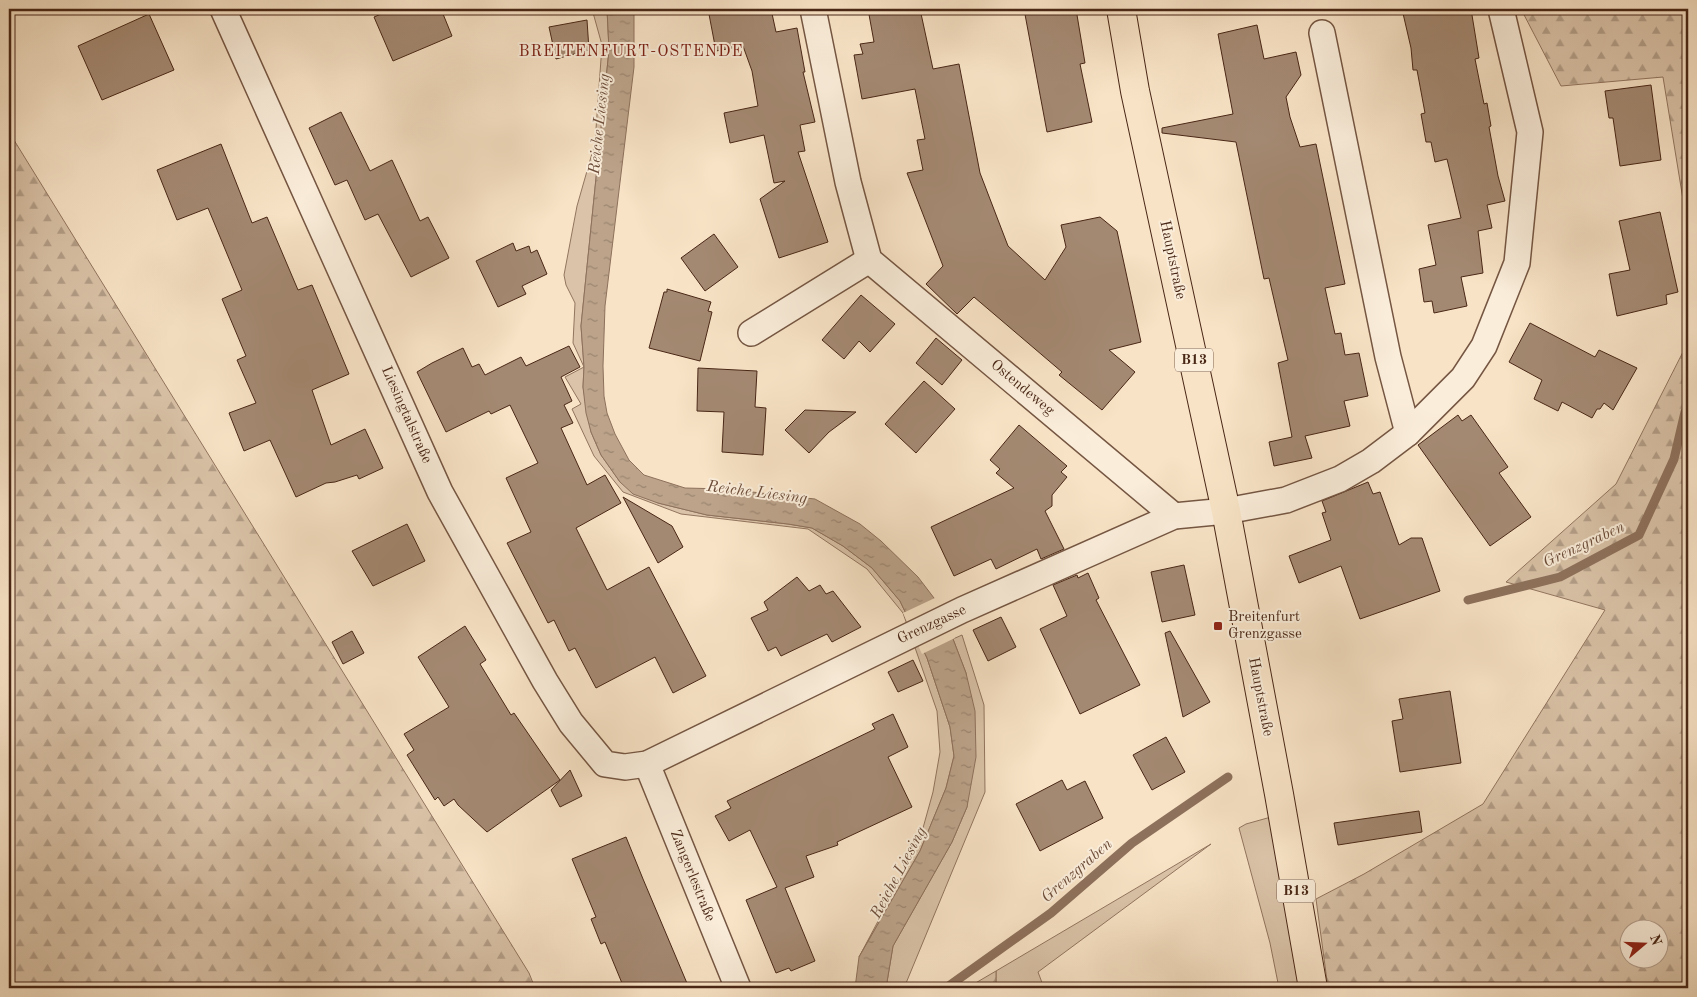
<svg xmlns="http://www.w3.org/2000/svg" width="1697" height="997" viewBox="0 0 1697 997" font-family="'Old Standard TT',serif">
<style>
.green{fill:#dac3a8;stroke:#92755f}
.forest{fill:url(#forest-firs);stroke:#92755f;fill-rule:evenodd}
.water{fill:url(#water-ripples);stroke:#8e715c}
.pier{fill:#f8e3c6}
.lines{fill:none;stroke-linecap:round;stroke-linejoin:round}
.stream{stroke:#8e715c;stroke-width:9}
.building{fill:#a48972;stroke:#492716}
.street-casing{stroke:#755642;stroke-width:28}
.primary-casing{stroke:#492716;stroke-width:30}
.street{stroke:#faedda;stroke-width:25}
.primary{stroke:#f8e3c6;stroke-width:28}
.poi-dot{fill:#8f2418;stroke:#faedda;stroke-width:2}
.labels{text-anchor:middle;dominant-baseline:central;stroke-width:4;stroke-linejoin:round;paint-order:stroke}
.shield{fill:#faedda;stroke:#7e6251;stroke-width:1}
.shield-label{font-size:14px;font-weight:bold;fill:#492716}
.street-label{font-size:15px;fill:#492716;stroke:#faedda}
.poi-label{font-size:15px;fill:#492716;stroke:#faedda;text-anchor:start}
.neighbourhood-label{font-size:16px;letter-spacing:1px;fill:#7a1f14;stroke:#faedda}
.water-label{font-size:16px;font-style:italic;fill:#6c4c39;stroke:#faedda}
</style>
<defs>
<pattern id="forest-firs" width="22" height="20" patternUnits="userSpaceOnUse" patternTransform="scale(1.25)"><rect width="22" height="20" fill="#dac3a8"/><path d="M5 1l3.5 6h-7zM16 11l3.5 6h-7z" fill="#b39e88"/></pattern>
<pattern id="water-ripples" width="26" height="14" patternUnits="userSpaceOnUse" patternTransform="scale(1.25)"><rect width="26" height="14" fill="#bca38a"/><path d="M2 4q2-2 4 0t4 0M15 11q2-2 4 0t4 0" fill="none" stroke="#9b8570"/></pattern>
</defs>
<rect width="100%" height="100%" fill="#f8e3c6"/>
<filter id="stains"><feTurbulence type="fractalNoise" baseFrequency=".004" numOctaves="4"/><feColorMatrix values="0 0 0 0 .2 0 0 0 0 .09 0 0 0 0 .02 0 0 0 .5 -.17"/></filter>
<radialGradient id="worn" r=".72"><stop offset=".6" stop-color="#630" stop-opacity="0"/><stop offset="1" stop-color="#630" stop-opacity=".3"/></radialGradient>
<g class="green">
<polygon points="592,9 607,9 609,50 581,326 584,367 583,387 591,432 601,455 620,482 658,503 707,515 788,524 812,528 843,546 872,568 900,601 927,658 950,727 954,756 946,788 920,851 859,957 918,846 933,792 940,752 937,711 903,613 867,569 808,529 681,514 623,492 594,456 572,409 581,404 565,377 584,367 573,343 575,303 566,285 564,275 577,206 595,143 602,45"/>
<polygon points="962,635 984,705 985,792 904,988 886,988 893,946 952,842 967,807 966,673 953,639"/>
<polygon points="1271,817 1301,988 1279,988 1270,943 1239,828 1246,824"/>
<polygon points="1211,844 1038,972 1044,988 996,988 996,971"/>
</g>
<g class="forest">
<polygon points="1521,9 1688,9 1688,230 1663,77 1561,86"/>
<polygon points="9,132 529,973 535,988 9,988"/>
<path d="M1688 342V988H1328L1316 899 1364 874 1483 804 1605 610 1506 582 1616 484ZM1630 930H1660V960H1630Z"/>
<polygon points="996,971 996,988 967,988"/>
</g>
<polygon class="water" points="607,9 634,9 634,67 605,306 603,366 604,396 607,413 615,434 629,460 644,475 685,488 725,489 815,499 860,524 881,541 918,577 934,598 953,639 966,673 975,711 976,757 967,807 952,842 893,946 886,988 855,988 859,957 920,851 946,788 954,756 950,727 927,658 900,601 872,568 843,546 812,528 788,524 707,515 658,503 633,494 620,482 601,455 591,432 586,413 583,387 584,367 581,326 609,50"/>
<polygon class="pier" points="937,597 955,638 922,654 903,613"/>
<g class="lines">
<g class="stream">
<polyline points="1468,600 1560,577 1639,535 1674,459 1685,412 1688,409"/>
<polyline points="946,988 1051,913 1132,843 1228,777"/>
</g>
</g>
<g class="building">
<polygon points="393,9 441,9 452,36 393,61 374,17"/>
<polygon points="708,9 771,9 776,32 797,28 805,72 803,72 815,122 800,125 805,151 798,152 828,242 779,258 760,199 785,181 774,183 764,135 730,143 724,113 758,106 752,71 743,46 716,51"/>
<polygon points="868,9 920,9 933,69 959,64 980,173 1008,246 1045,280 1066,247 1061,225 1100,217 1117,231 1141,342 1109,350 1135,372 1102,410 1059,375 1062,372 974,297 957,314 926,284 943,266 907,173 923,170 917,140 925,139 915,89 862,99 854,55 863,54 860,44 874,42"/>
<polygon points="1024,9 1076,9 1085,63 1080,64 1092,122 1047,132"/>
<polygon points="1402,9 1471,9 1479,58 1475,59 1484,104 1487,103 1491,126 1489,127 1498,176 1505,201 1487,205 1492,228 1478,231 1483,273 1461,277 1467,306 1434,313 1432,301 1424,302 1419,269 1436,265 1428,225 1461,218 1447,159 1435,162 1431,142 1426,142 1421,114 1425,113 1417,70 1413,70 1411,48"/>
<polygon points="149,14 174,70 102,100 78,46"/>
<polygon points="587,20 589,50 556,59 549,27"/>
<polygon points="1257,25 1264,59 1296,52 1301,75 1286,97 1290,117 1300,147 1316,144 1345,284 1325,288 1335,334 1341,333 1345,355 1359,353 1368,396 1344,401 1350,426 1305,436 1312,458 1274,466 1269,442 1292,437 1278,363 1288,360 1269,278 1264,279 1236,142 1162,133 1162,128 1233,114 1218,34"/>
<polygon points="1651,85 1661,160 1620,166 1613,118 1609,118 1605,91"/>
<polygon points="341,112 370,171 392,160 420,221 428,217 449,258 411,277 378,214 365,220 347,180 335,185 309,128"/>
<polygon points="221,144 252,223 267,217 298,290 312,285 349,374 312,390 331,445 365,429 383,468 359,479 357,475 335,482 326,483 296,497 270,440 244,451 229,413 256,403 237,360 246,356 222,299 242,290 208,208 177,220 157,170"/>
<polygon points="1660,212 1678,292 1666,295 1667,304 1617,316 1609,274 1630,270 1619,221"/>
<polygon points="714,234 738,267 705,291 681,258"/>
<polygon points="513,243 516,251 529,246 531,253 537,250 547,274 522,286 526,294 498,307 476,261"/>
<polygon points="667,289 711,302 708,311 712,312 700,361 649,348 664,292 667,292"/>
<polygon points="861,295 895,324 870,352 859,341 844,359 822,340"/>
<polygon points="1530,323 1595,357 1599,350 1637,368 1613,410 1604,403 1600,409 1597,409 1592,418 1562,402 1558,411 1534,399 1542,380 1509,362"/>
<polygon points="936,338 962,360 942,385 916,363"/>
<polygon points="569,346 580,367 561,377 572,401 564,405 573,423 561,428 587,485 605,475 621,503 576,528 607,590 649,567 706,676 673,693 655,657 596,688 575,648 569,651 554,620 548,623 507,543 531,532 506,478 538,463 510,405 491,414 489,411 446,432 417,372 432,363 463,348 472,367 479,364 485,375 521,357 526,366"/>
<polygon points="698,368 757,371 755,407 766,408 763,455 722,452 724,412 697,411"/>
<polygon points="924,381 955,409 916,453 885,424"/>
<polygon points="805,410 856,412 829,432 809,453 785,430"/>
<polygon points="1458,415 1462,421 1471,415 1508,467 1499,473 1531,517 1490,546 1418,445"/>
<polygon points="1019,425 1067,466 1061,472 1067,477 1052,495 1052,506 1045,511 1064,549 1041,559 1037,549 996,569 991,559 954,576 931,527 1014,488 996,473 1000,469 990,460"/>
<polygon points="1368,482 1373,494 1380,492 1399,545 1411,538 1422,538 1440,591 1360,619 1341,566 1299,583 1289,556 1331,540 1322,513 1326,512 1322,501"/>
<polygon points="623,497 672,526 683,547 658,563"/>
<polygon points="407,524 425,561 373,586 352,551"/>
<polygon points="1184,565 1195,615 1162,622 1151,572"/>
<polygon points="1088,573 1099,598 1096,600 1140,685 1080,714 1040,629 1067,616 1053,585 1077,575 1078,578"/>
<polygon points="797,577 809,591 820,585 826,594 833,591 861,627 832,642 827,634 781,656 776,647 768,651 751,618 768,610 764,602"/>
<polygon points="1001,617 1016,647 988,661 973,630"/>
<polygon points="465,626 486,660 480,664 511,715 514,713 560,780 487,832 458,805 454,799 444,806 438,797 435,800 407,755 414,750 404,734 449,707 418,657"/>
<polygon points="352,631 364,653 343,664 332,642"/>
<polygon points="1170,631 1210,702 1183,717 1165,633"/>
<polygon points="913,660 923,681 898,692 888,672"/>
<polygon points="1450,691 1461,763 1400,772 1392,721 1403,719 1399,699"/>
<polygon points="893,714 908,747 888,757 912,807 837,842 838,845 806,856 814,877 785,888 815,961 791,971 789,968 776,973 746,900 777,887 750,830 729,841 715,816 731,808 727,801 875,729 872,724"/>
<polygon points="1166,737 1185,772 1152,790 1133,755"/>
<polygon points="570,770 582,796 560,807 551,790"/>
<polygon points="1062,780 1067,790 1085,781 1103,818 1040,851 1016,804"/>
<polygon points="1419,811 1422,832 1338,845 1334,823"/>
<polygon points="626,837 643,879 689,988 624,988 605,942 601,944 591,919 596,917 572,859"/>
</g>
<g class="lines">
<defs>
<g id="street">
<polyline points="223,9 440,492 545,681 571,723 605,764 625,767 647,764 962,610 1174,516 1226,511 1286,500 1340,479 1371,461 1408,433 1463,378 1484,346 1517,263 1530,132 1501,9"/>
<polyline points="813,9 848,182 869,260 1174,516"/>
<polyline points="1322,33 1388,357 1408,433"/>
<polyline points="751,333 869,260"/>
<polyline points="647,764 738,988"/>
</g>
<polyline id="primary" points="1121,9 1135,91 1226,511 1279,794 1313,988"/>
</defs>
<use href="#street" class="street-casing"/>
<use href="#primary" class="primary-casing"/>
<use href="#street" class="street"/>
<use href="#primary" class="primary"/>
</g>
<rect class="poi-dot" x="1213" y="621" width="10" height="10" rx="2.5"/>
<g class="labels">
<g class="shield">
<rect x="1175" y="348.5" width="38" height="23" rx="4"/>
<rect x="1277" y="879.5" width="38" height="23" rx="4"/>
</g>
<g class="shield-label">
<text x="1194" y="360">B13</text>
<text x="1296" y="891">B13</text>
</g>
<g class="street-label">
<text transform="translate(1172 260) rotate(78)">Hauptstraße</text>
<text transform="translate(1022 388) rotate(40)">Ostendeweg</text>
<text transform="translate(406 415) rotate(66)">Liesingtalstraße</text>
<text transform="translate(932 625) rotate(-25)">Grenzgasse</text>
<text transform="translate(1260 697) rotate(79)">Hauptstraße</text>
<text transform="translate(692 876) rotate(68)">Zangerlestraße</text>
</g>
<g class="poi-label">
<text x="1228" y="617">Breitenfurt<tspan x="1228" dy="17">Grenzgasse</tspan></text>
</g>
<g class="neighbourhood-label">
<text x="631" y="52">BREITENFURT-OSTENDE</text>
</g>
<g class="water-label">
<text transform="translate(600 124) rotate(-84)">Reiche Liesing</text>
<text transform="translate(757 493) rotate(7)">Reiche Liesing</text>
<text transform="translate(1584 545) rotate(-25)">Grenzgraben</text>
<text transform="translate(1077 871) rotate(-41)">Grenzgraben</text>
<text transform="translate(899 873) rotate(-62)">Reiche Liesing</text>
</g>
</g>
<rect width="1697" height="997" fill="none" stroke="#f8e3c6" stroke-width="30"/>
<rect x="10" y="10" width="1677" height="977" fill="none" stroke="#492716" stroke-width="2.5"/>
<rect x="15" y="15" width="1667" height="967" fill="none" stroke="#492716"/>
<g transform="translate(1644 944) rotate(71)"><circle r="24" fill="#faedda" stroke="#b39e8c"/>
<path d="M0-4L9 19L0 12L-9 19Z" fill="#8f2418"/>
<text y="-8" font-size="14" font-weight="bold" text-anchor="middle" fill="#492716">N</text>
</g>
<rect width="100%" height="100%" filter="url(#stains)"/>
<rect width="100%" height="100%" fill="url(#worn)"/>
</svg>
